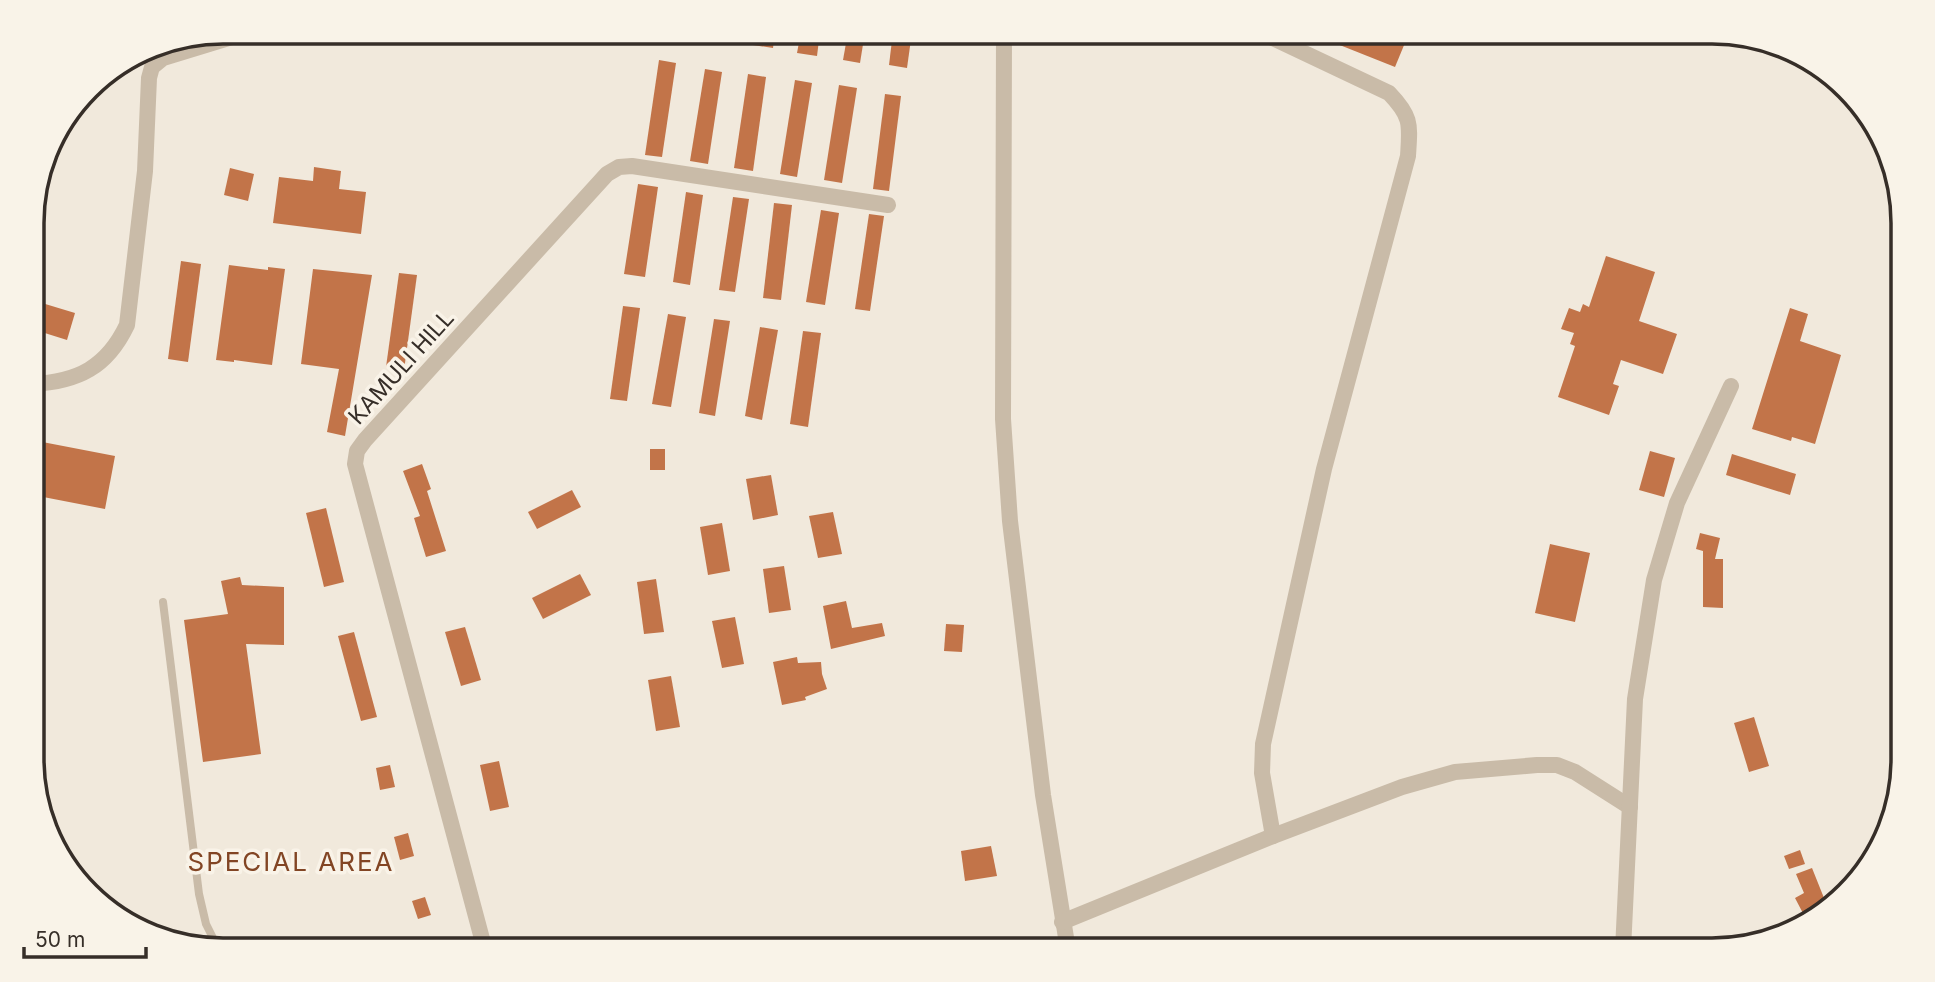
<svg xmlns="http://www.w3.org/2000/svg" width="1935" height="982" viewBox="0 0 1935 982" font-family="Inter,sans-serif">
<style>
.building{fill:#c27449}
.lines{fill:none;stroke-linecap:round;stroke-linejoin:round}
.lane{stroke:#c9bba8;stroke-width:8}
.street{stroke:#c9bba8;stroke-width:16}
.labels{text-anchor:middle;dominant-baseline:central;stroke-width:7;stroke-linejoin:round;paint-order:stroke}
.street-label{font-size:23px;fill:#362e28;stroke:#f9f3e8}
.quarter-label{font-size:26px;letter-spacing:2px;fill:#824524;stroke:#f9f3e8}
.rim{fill:none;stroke:#362e28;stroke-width:3.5}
</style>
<rect width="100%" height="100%" fill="#f1e9dc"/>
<g class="building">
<polygon points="755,32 775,32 773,48 753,45"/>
<polygon points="801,32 820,32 817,56 797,53"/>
<polygon points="848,32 865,32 860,63 843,60"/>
<polygon points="893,32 912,32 907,68 889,65"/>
<polygon points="1307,32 1391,32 1407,38 1395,67"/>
<polygon points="659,60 676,63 662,157 645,155"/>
<polygon points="705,69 722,72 708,164 690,161"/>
<polygon points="748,74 766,77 753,171 734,168"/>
<polygon points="795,80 812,83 797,177 780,174"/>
<polygon points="839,85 857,88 842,183 824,180"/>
<polygon points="885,94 901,96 889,191 873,189"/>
<polygon points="314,167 341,171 339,189 366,192 361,234 273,223 279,177 313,181"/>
<polygon points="230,168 254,174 248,201 224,195"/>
<polygon points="638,184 658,187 645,277 624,274"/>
<polygon points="686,192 703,195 690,285 673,282"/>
<polygon points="733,197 749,199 735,292 719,290"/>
<polygon points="774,203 792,205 781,300 763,298"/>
<polygon points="821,210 839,213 825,305 806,302"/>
<polygon points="869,214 884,216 870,311 855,309"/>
<polygon points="1606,256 1655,272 1639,321 1677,334 1663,374 1621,360 1613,384 1619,386 1609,415 1558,397 1575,346 1570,344 1574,333 1561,329 1569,308 1580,312 1583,304 1589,307"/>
<polygon points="181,261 201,264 188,362 168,359"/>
<polygon points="229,265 268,270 268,267 285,269 272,365 234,360 234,362 216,360"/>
<polygon points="313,269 372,275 345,436 327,432 339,369 301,364"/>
<polygon points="399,273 417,275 404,370 386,367"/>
<polygon points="32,300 75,313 67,340 32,329"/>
<polygon points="623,306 640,308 627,401 610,399"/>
<polygon points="1790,308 1808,314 1800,341 1841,355 1815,444 1792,437 1791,441 1752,429"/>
<polygon points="668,314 686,317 671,407 652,404"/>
<polygon points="714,319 730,321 715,416 699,413"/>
<polygon points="760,327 778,330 762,420 745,416"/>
<polygon points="803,331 821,333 808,427 790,424"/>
<polygon points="32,440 115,456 105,509 33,495"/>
<rect x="650" y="449" width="15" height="21"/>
<polygon points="1650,451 1675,458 1664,497 1639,490"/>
<polygon points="1732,454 1796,474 1790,495 1726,475"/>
<polygon points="422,464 431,489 427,491 446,551 426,557 414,518 420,516 403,471"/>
<polygon points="771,475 778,515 753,520 746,479"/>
<polygon points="572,490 581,507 537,529 528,512"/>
<polygon points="326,508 344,582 324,587 306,513"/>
<polygon points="833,512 842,554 818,558 809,516"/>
<polygon points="722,523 730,571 708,575 700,527"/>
<polygon points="1700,533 1720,538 1715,559 1723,559 1723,608 1703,607 1703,551 1696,549"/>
<polygon points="1550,544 1590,553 1575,622 1535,613"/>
<polygon points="784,566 791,610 769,613 763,569"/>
<polygon points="580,574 591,595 543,619 532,598"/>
<polygon points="240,577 242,585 284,587 284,645 246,644 261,754 203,762 184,620 228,614 221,581"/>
<polygon points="656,579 664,632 644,634 637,582"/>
<polygon points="846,601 852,628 882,623 885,636 831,649 823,606"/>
<polygon points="735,617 744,664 722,668 712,621"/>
<polygon points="946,624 964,625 962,652 944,651"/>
<polygon points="465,627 481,680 461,686 445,632"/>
<polygon points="354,632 377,717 361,721 338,636"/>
<polygon points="797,657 798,663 821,662 822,674 827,689 805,697 806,700 782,705 773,662"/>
<polygon points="671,676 680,727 656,731 648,680"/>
<polygon points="1754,717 1769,766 1749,772 1734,723"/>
<polygon points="499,761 509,807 490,811 480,765"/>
<polygon points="390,765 395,787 380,790 376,768"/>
<polygon points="408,833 414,856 400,860 394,837"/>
<polygon points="991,846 997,876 965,881 961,851"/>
<polygon points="1800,850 1805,864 1789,869 1784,856"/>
<polygon points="1812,868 1828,908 1824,912 1806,919 1795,898 1804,893 1796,874"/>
<polygon points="425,897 431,915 418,919 412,901"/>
</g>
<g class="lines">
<polyline class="lane" points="163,602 199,894 206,924 219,950"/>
<g class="street">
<polyline points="1004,32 1003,419 1010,521 1043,795 1068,950"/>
<path d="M1260 32 1389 93C1412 117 1410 124 1408 156L1324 469 1263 744 1262 773 1273 836"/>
<path d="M32 384C78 382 107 367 127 325L145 171 149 78 152 67 163 58 248 32"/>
<polyline points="1062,922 1273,836 1402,787 1455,772 1537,765 1557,765 1575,772 1630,807"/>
<polyline points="485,950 355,464 357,451 365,440 607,174 619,167 632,166 888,205"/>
<polyline points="1623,950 1635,699 1654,580 1677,503 1731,386"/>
</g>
</g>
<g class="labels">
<g class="street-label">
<text transform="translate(401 367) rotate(-48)">KAMULI HILL</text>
</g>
<g class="quarter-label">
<text x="291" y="861">SPECIAL AREA</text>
</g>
</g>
<path d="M0 0H1935V982H0ZM223 44H1712A179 179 0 0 1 1891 223V759A179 179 0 0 1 1712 938H223A179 179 0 0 1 44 759V223A179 179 0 0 1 223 44Z" fill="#f9f3e8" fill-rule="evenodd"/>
<path class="rim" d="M223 44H1712A179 179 0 0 1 1891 223V759A179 179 0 0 1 1712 938H223A179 179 0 0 1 44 759V223A179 179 0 0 1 223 44Z"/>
<path d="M24 947v10h122v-10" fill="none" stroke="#362e28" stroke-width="3.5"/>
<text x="35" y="947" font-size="21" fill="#362e28" stroke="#f9f3e8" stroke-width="5" paint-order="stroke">50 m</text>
</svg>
